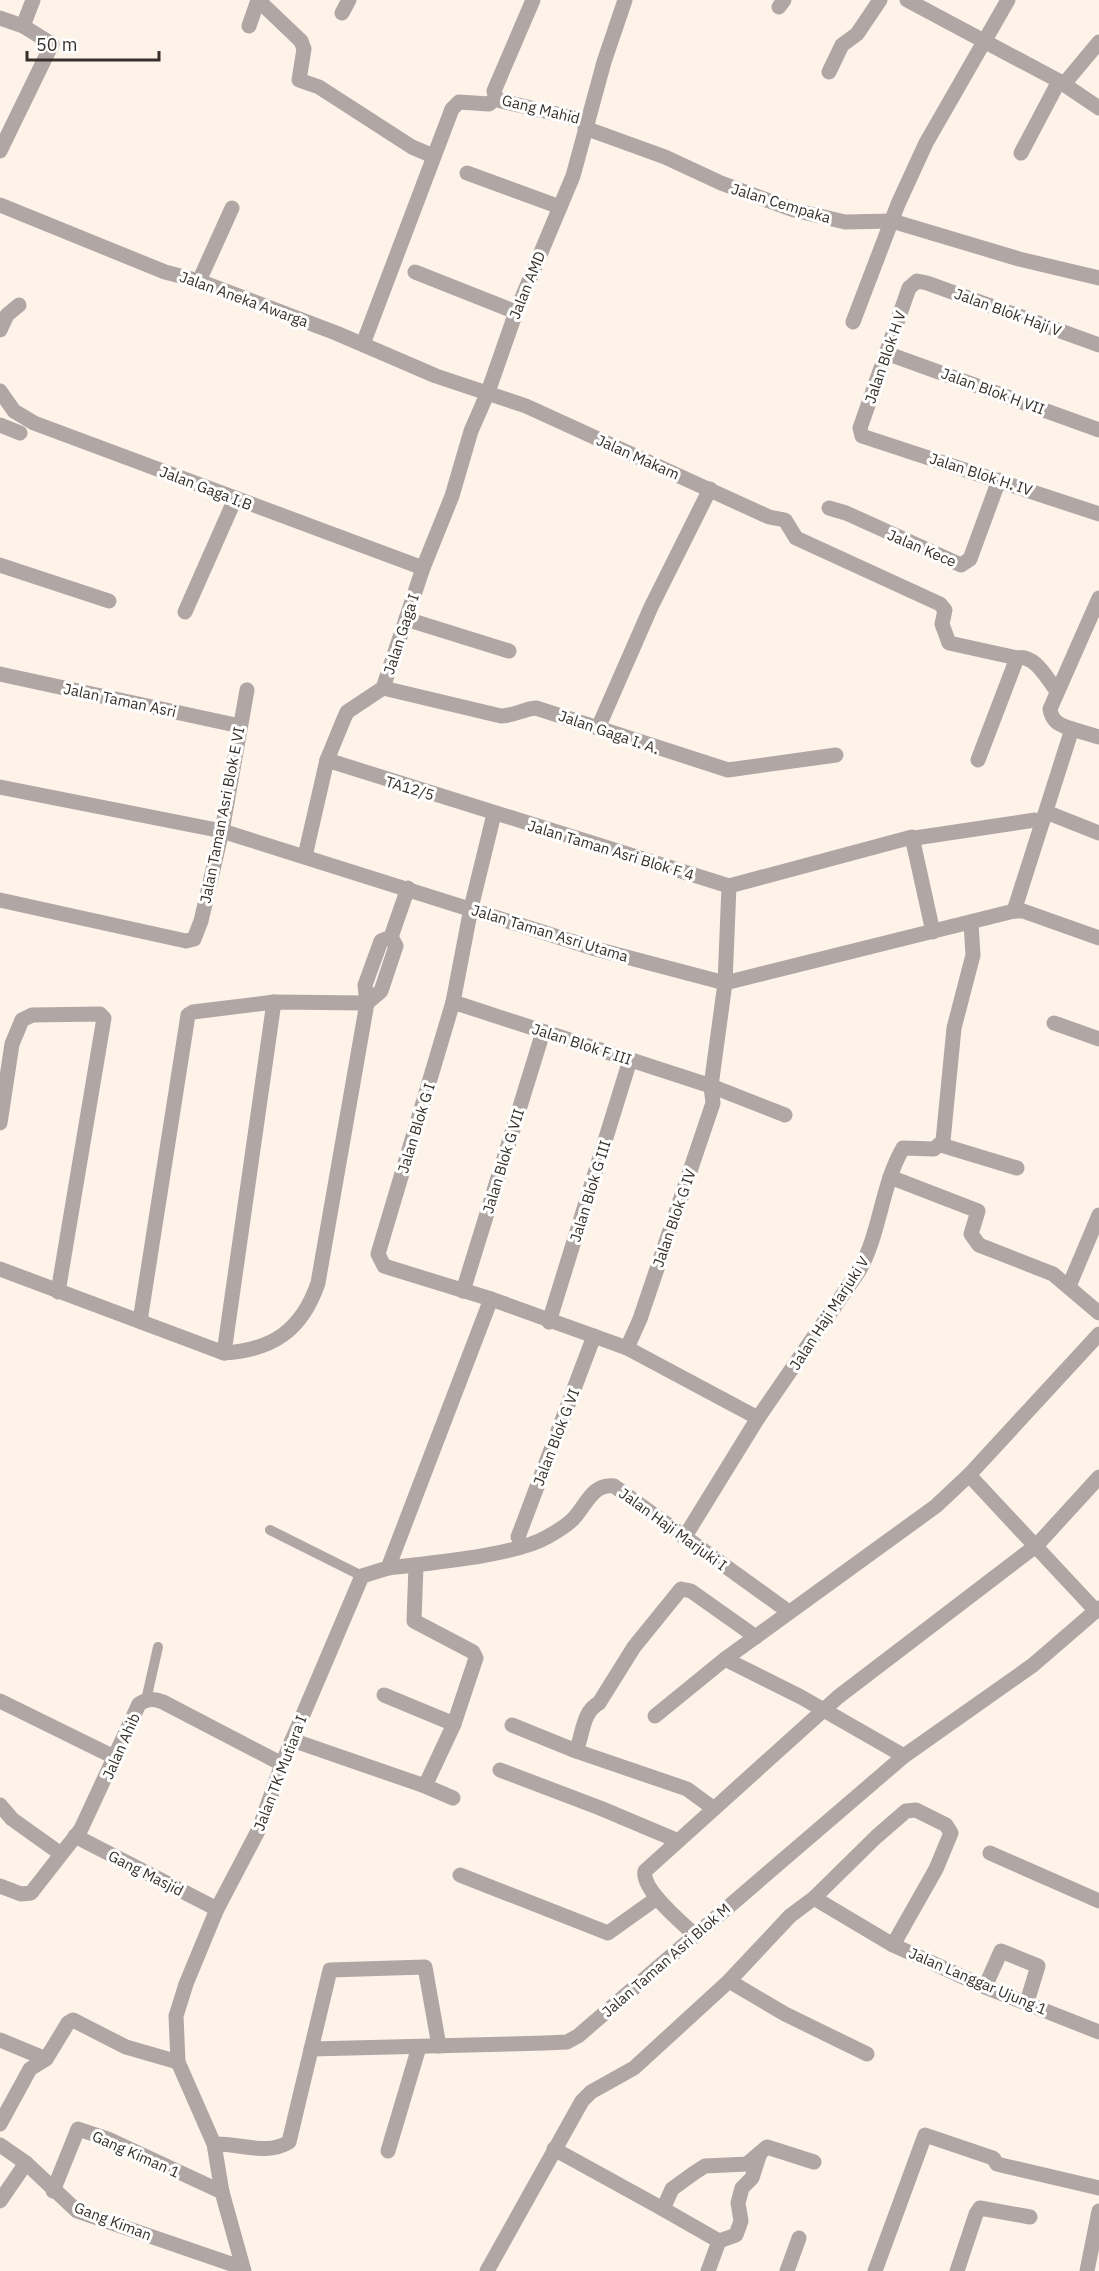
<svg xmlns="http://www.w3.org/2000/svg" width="1099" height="2271" viewBox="0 0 1099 2271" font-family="'IBM Plex Sans',sans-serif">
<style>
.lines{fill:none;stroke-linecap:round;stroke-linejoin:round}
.service{stroke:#b0a7a5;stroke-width:10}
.minor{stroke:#b0a7a5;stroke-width:15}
.tertiary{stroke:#b0a7a5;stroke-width:15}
.labels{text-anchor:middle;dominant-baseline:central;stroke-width:6;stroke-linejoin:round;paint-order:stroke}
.street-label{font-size:15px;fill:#35302b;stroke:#fff}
</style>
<rect width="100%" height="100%" fill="#fef3e9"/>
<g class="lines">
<g class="service">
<polyline points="270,1530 362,1576"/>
<polyline points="146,1700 158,1647"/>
</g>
<g class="minor">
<polyline points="258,0 301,41 304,49 299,80 319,87 412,147 433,156"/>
<polyline points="779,7 784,0"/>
<polyline points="342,13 349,0"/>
<polyline points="0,18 23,26 52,44 0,151"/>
<polyline points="23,26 33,0"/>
<polyline points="249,26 258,0"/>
<polyline points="829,72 842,45 857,34 880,0"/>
<polyline points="1064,84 1099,42"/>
<polyline points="496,98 494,91 533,0"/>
<polyline points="496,98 501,101 587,121"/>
<polyline points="585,128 665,157 721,183 794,210 845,222 892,221 1019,259 1099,278"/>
<polyline points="1021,153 1059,81"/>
<polyline points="467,173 560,207"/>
<polyline points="0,205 165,272 199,281 336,333 436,376 526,406 769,517 785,520 796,538 940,604 945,610 942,624 949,643 1017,658"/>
<polyline points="415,272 516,312"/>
<polyline points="199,281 232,208"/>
<polyline points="853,322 898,204 926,143 1008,0"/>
<polyline points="0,330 7,315 19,305"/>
<polyline points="363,344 452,109 459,102 489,104 496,98"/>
<polyline points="1099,345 927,283 917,281 909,288 860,428 862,436 1099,514"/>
<polyline points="886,353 1099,430"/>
<polyline points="0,391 14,411 34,423 423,568"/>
<polyline points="0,425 20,433"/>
<polyline points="829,508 846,513 961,565 970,559 999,480"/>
<polyline points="0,565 109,601"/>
<polyline points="185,612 235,499"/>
<polyline points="406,619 509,651"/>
<polyline points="0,674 240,726"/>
<path d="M383 688 501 716C514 716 523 709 536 708L728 770 836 755"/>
<polyline points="598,728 651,607 710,489"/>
<polyline points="1072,729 1099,737"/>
<polyline points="327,760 729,886"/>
<path d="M978 760 1017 658C1035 654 1047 679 1057 691"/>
<polyline points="1046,812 1099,833"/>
<polyline points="494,814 471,908 453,1002 378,1254 384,1266 491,1299 627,1348 758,1418"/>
<polyline points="915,838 1035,820 1042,823"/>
<polyline points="305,856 327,760 343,721 347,712 383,688 423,568 452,496 471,431 488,392 516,312 573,176 604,62 625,0"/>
<polyline points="729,886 912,837 933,932"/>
<polyline points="0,900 186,941 194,939 201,921 222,831 247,690"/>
<path d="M1014 911 1072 729C1061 725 1052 723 1050 709L1099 598"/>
<polyline points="453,1002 711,1086 785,1115"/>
<polyline points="1054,1023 1099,1039"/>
<polyline points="0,1123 12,1044 22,1020 32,1015 100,1014 104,1018 58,1292"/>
<polyline points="941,1145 1017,1168"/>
<polyline points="890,1177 978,1211 971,1234 979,1245 1053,1274 1099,1313"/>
<path d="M0 1269 224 1353C273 1350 302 1330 318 1283L367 1003 365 985 381 941 391 937 408 888"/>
<polyline points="1069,1286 1099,1215"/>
<polyline points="463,1291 543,1032"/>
<polyline points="140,1321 188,1015 193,1012 274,1002 367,1003 381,991 396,946 391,937"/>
<polyline points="549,1322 630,1060"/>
<polyline points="627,1348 640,1319 713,1103 711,1086 725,983 729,886"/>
<polyline points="224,1353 274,1002"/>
<polyline points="969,1475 1096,1611"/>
<polyline points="518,1537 594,1336"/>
<path d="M684 1538 758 1418 859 1271C881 1231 881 1186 903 1148L934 1149 943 1141 954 1028 973 955 971 923"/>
<path d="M388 1568C429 1563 514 1556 547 1537 556 1532 567 1526 574 1518 586 1505 593 1483 614 1486L789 1612"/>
<polyline points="725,1659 801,1697 904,1756"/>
<polyline points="384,1695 454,1724"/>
<polyline points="0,1701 116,1758"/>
<polyline points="655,1716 725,1659 936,1506 969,1475 1099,1334"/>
<polyline points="512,1725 576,1751 687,1789 713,1808"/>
<polyline points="292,1740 425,1786 454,1724 476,1658 473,1652 414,1621 416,1565"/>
<path d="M576 1751C583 1735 582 1712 599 1703L634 1647 681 1589 691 1591 756 1637"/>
<polyline points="500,1770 600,1808 676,1840"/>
<polyline points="425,1786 453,1798"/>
<polyline points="0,1805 12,1819 61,1854"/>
<polyline points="75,1836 217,1909"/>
<polyline points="990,1853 1099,1901"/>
<polyline points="460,1875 608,1933 657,1898"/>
<path d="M0 1886 21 1894 31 1893 81 1829 139 1704C147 1699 153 1698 163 1702L282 1764"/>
<polyline points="814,1898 893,1945 985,1987 1099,2032"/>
<path d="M694 1934C681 1922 641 1889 645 1871L838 1697 1037 1545 1099 1477"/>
<polyline points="729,1981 785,2014 867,2054"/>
<polyline points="985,1987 1001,1951 1038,1966 1027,2002"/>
<polyline points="0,2040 46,2059"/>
<polyline points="311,2049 545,2043 567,2042 578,2036 904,1756 1033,1665 1099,1608"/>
<polyline points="0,2124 30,2069 46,2059 68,2023 73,2020 126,2047 178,2062"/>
<path d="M214 2144C239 2143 267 2156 289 2142L330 1970 425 1967 439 2046"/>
<polyline points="0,2145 26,2163 77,2211 243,2268"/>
<polyline points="554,2149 663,2209 672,2189 694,2173 705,2166 747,2164 767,2147 814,2162"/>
<polyline points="388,2151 419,2047"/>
<polyline points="53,2191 78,2129 108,2139 222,2192"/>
<polyline points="0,2201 26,2163"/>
<polyline points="663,2209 719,2241 708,2271"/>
<polyline points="719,2241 736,2235 741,2221 738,2203 742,2188 752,2178 760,2153"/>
<polyline points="244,2271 222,2192 214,2144 178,2062 176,2016 186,1984 217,1909 259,1829 282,1764 362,1576 388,1568 491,1299"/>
<polyline points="487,2271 582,2101 591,2092 634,2068 729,1981 790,1916 814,1898 876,1837 906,1811 916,1810 946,1825 951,1833 936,1869 893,1945"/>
<polyline points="787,2271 799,2238"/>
<polyline points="875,2271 925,2135 993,2158 997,2164 1005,2166 1099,2188"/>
<polyline points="957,2271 976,2214 980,2208 1030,2217"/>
<polyline points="1087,2271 1099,2211"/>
</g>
<g class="tertiary">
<polyline points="907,0 1059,81 1099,108"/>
<polyline points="0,787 222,831 596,949 725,983 1014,911 1023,911 1099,938"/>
</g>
</g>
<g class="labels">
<g class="street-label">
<text transform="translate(541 109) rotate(14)">Gang Mahid</text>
<text transform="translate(781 203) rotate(17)">Jalan Cempaka</text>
<text transform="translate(527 285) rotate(-68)">Jalan AMD</text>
<text transform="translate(244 299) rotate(20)">Jalan Aneka Awarga</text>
<text transform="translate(1008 312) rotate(20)">Jalan Blok Haji V</text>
<text transform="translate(885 357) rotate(-71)">Jalan Blok H V</text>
<text transform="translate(993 391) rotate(20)">Jalan Blok H VII</text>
<text transform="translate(638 457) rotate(24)">Jalan Makam</text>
<text transform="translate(981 474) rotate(18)">Jalan Blok H. IV</text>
<text transform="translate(206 488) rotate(21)">Jalan Gaga I.B</text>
<text transform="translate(922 548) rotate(23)">Jalan Kece</text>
<text transform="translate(401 634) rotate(-72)">Jalan Gaga I</text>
<text transform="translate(120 700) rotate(12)">Jalan Taman Asri</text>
<text transform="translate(609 732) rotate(19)">Jalan Gaga I. A.</text>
<text transform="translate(410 788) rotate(17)">TA12/5</text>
<text transform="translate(222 815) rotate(-79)">Jalan Taman Asri Blok E VI</text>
<text transform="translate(611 850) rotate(17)">Jalan Taman Asri Blok F 4</text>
<text transform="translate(550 933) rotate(17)">Jalan Taman Asri Utama</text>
<text transform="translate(582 1044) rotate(18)">Jalan Blok F III</text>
<text transform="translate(416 1128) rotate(-73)">Jalan Blok G I</text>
<text transform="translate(503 1161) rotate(-73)">Jalan Blok G VII</text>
<text transform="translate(590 1191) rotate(-73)">Jalan Blok G III</text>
<text transform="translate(674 1218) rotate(-71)">Jalan Blok G IV</text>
<text transform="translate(829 1313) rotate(-57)">Jalan Haji Marjuki V</text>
<text transform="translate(556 1437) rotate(-69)">Jalan Blok G VI</text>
<text transform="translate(673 1529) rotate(36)">Jalan Haji Marjuki I</text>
<text transform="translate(121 1746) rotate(-66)">Jalan Ahib</text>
<text transform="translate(280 1773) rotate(-69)">Jalan TK Mutiara I</text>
<text transform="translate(146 1873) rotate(27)">Gang Masjid</text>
<text transform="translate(666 1960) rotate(-41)">Jalan Taman Asri Blok M</text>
<text transform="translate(978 1981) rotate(23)">Jalan Langgar Ujung 1</text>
<text transform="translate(136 2154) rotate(24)">Gang Kiman 1</text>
<text transform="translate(113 2221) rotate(21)">Gang Kiman</text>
</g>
</g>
<path d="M27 51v9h132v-9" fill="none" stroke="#35302b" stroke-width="3"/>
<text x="36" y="51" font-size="18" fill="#35302b" stroke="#ffffff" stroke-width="4.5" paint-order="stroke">50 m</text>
</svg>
